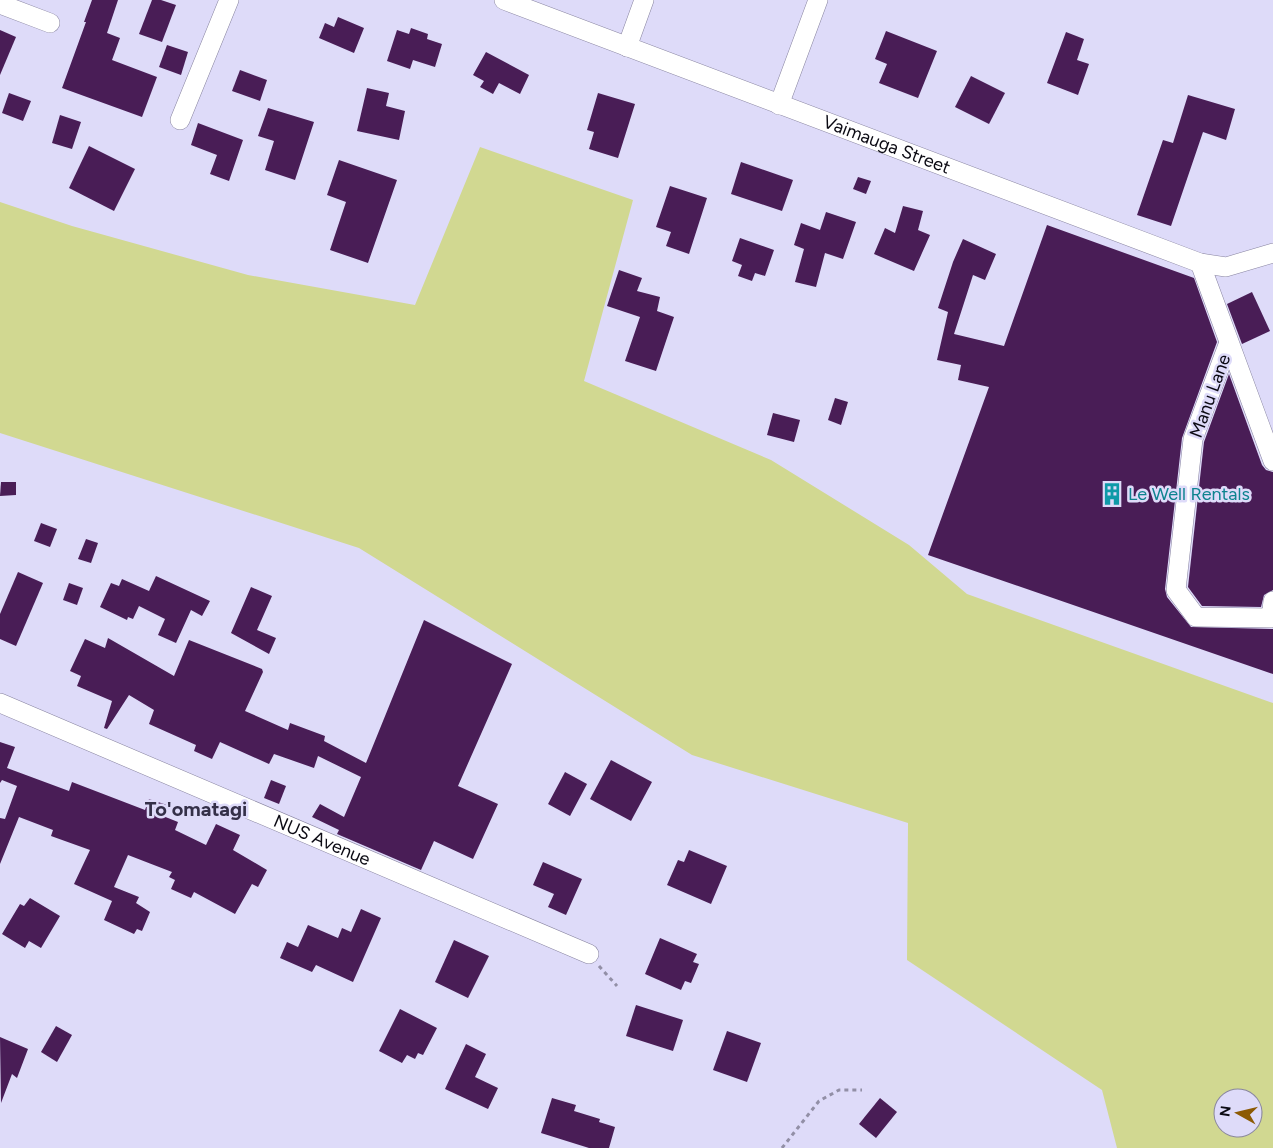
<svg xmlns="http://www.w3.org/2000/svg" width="1273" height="1148" viewBox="0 0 1273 1148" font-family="Figtree,sans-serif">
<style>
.green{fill:#d1d891;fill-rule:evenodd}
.building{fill:#491d56}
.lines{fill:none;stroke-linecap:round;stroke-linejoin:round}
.minor-casing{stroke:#8884a0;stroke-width:20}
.path{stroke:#928fa6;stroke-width:3;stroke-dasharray:4 4;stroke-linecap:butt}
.minor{stroke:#fff;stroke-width:19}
.labels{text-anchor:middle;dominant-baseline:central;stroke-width:5;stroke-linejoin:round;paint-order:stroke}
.street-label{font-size:18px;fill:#0b0a13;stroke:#dedbf9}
.culture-label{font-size:18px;fill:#0d838f;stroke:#dedbf9;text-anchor:start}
.quarter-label{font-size:20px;font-weight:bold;fill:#343048;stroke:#dedbf9}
</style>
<rect width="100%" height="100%" fill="#dedbf9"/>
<path class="green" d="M480 147 633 200 584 381 771 460 909 545 967 594 1273 703V1148H1117L1102 1090 907 960 908 823 692 755 359 548 0 433V202L72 226 248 275 415 305ZM1223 1098H1253V1128H1223Z"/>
<g class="building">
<polygon points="92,0 118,0 107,33 120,38 112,60 157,77 142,117 62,88 86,22 84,22"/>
<polygon points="152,0 161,0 176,5 162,42 139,34"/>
<polygon points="338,17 364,28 354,53 319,38 325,23 334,27"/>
<polygon points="411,28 428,34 427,39 442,44 435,67 413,60 410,69 387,61 397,30 409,34"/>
<polygon points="0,30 16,37 0,75"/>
<polygon points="886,31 937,51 918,98 879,83 887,64 875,59"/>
<polygon points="1066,32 1084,39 1077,60 1089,64 1078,95 1047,83"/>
<polygon points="167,45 188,52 181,75 159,67"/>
<polygon points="486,52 529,75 520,94 499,83 493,94 480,87 484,81 473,75"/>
<polygon points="240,70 267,80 260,101 232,91"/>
<polygon points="971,76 1005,93 989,124 955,107"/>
<polygon points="367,88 389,93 386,106 405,111 399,140 357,131"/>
<polygon points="9,93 31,101 23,121 2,113"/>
<polygon points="598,93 635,104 618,158 589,149 594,132 587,130"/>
<polygon points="1188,95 1235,109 1226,140 1203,132 1171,226 1137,215 1163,140 1173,143"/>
<polygon points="268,108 314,122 295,180 265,170 274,141 258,136"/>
<polygon points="60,115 81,122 72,149 52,143"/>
<polygon points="198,123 243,140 229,181 210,174 217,155 191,145"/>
<polygon points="89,146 135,169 114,211 69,188"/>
<polygon points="339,160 397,180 368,263 330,250 346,202 327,195"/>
<polygon points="741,162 793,180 782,211 731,194"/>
<polygon points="858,177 871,181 866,194 853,189"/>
<polygon points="670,186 707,198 689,254 666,246 671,232 656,227"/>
<polygon points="903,206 923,211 918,230 930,235 914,271 874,254 885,228 895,233"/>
<polygon points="826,212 856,222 843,259 825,253 816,287 795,282 804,249 794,245 801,223 820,230"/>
<polygon points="1047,225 1194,278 1217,342 1182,438 1165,589 1167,597 1191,627 1273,629 1273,674 928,555 989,387 958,380 961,365 937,360 948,312 938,308 953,262 963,239 996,254 985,280 973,275 954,334 1004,346"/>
<polygon points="740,238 774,250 765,276 755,273 752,281 738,276 742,265 732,261"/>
<polygon points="619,270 642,278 637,291 660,297 657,311 674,317 656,371 625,361 640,317 607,306"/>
<polygon points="1252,292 1270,331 1242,344 1227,304"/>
<polygon points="1229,374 1262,465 1266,470 1273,472 1273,590 1264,595 1261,607 1202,606 1188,587 1204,442"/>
<polygon points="835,398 848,402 841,425 828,420"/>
<polygon points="773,413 800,420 794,442 767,435"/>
<polygon points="1,482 16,482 16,495 0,496"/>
<polygon points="41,523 57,529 50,547 34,541"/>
<polygon points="86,539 98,543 91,563 78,559"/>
<polygon points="18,572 43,583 16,646 0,639 0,614"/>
<polygon points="156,576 210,601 202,616 191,610 176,643 158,635 165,619 139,606 133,619 128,617 127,620 100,607 111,583 119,586 122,579 149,591"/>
<polygon points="69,583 83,588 77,605 63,600"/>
<polygon points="251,587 272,596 257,630 276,638 269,654 231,633"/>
<polygon points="424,620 512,664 458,786 498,804 473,859 434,841 421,870 337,834 339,830 312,817 320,804 344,817 361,777 318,756 314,768 274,754 269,764 220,742 212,759 194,751 196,745 149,724 154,710 129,695 107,729 104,728 112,701 77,686 81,676 70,671 85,639 105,648 108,638 174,676 189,640 262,669 263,672 245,711 288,730 290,723 325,736 324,741 366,763"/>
<polygon points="0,742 15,747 7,768 69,791 72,782 145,810 149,799 167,805 163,816 178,822 175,830 206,845 216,824 240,835 233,850 267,870 258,887 252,884 235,914 194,892 191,898 171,889 175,880 169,877 172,872 128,855 114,887 139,897 136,903 150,912 142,931 137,929 134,934 104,920 112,901 74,884 90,850 51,836 53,830 19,817 0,864 0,818 5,819 17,786 2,780 0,783"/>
<polygon points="611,760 652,782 631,821 590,799"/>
<polygon points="565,772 587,784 570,816 548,804"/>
<polygon points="271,780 286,786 279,804 264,798"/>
<polygon points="689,850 727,866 711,904 667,885 678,860 684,862"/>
<polygon points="543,862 582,879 566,915 548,907 554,894 533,885"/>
<polygon points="30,898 60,916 41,948 29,941 25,948 2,934 20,904 24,906"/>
<polygon points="361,909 381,918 353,982 316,965 312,972 280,958 287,942 298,947 308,925 338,938 342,928 351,932"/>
<polygon points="660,938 697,954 693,962 699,964 691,983 685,981 681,990 645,974"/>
<polygon points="454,940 489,956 468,998 435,982"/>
<polygon points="636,1005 683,1020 673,1051 626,1036"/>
<polygon points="400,1009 437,1028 423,1055 418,1053 415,1059 407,1055 402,1063 379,1051"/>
<polygon points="56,1026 72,1035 57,1062 41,1052"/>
<polygon points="727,1031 761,1043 747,1082 713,1070"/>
<polygon points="0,1037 28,1049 17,1078 12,1074 1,1103"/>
<polygon points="466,1044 486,1054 475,1077 498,1088 488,1109 445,1089"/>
<polygon points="552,1098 576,1105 574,1111 600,1119 599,1122 615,1127 609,1148 589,1148 541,1133"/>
<polygon points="880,1098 897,1112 876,1138 859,1124"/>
</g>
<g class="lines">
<defs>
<g id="minor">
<path id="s1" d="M504 0 1200 263 1226 267 1273 253"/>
<polyline points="0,4 50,23"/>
<polyline points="627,47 644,0"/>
<polyline points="779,105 818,0"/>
<polyline points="180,120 229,0"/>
<polyline points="1200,263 1273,461"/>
<polyline points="1228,345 1193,439 1176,590 1196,617 1271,618 1273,601"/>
<path id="s2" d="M0 703 589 954"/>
</g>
</defs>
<use href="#minor" class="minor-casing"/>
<g class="path">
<polyline points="599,966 617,986"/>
<polyline points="782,1148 819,1101 839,1090 862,1090"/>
</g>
<use href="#minor" class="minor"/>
</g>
<defs>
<symbol id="building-bare" viewBox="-9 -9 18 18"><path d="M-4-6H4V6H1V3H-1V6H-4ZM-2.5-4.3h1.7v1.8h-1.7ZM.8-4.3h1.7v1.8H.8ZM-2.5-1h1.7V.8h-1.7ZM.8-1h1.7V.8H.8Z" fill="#0f9aa8" stroke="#dedbf9" stroke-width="2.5" paint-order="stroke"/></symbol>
</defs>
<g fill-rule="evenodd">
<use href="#building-bare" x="1096" y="478" width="32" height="32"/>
</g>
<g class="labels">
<g class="street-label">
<text stroke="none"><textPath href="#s1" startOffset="409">Vaimauga Street</textPath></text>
<text transform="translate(1210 396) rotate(-70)">Manu Lane</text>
<text stroke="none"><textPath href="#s2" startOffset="350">NUS Avenue</textPath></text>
</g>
<g class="culture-label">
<text x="1128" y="494">Le Well Rentals</text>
</g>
<g class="quarter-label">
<text x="196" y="809">To'omatagi</text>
</g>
</g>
<g transform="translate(1238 1113) rotate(278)"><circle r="24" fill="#dedbf9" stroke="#8a879d"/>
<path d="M0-4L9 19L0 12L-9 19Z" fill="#8c5a04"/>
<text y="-8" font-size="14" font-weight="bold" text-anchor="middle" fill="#0b0a13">N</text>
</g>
</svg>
